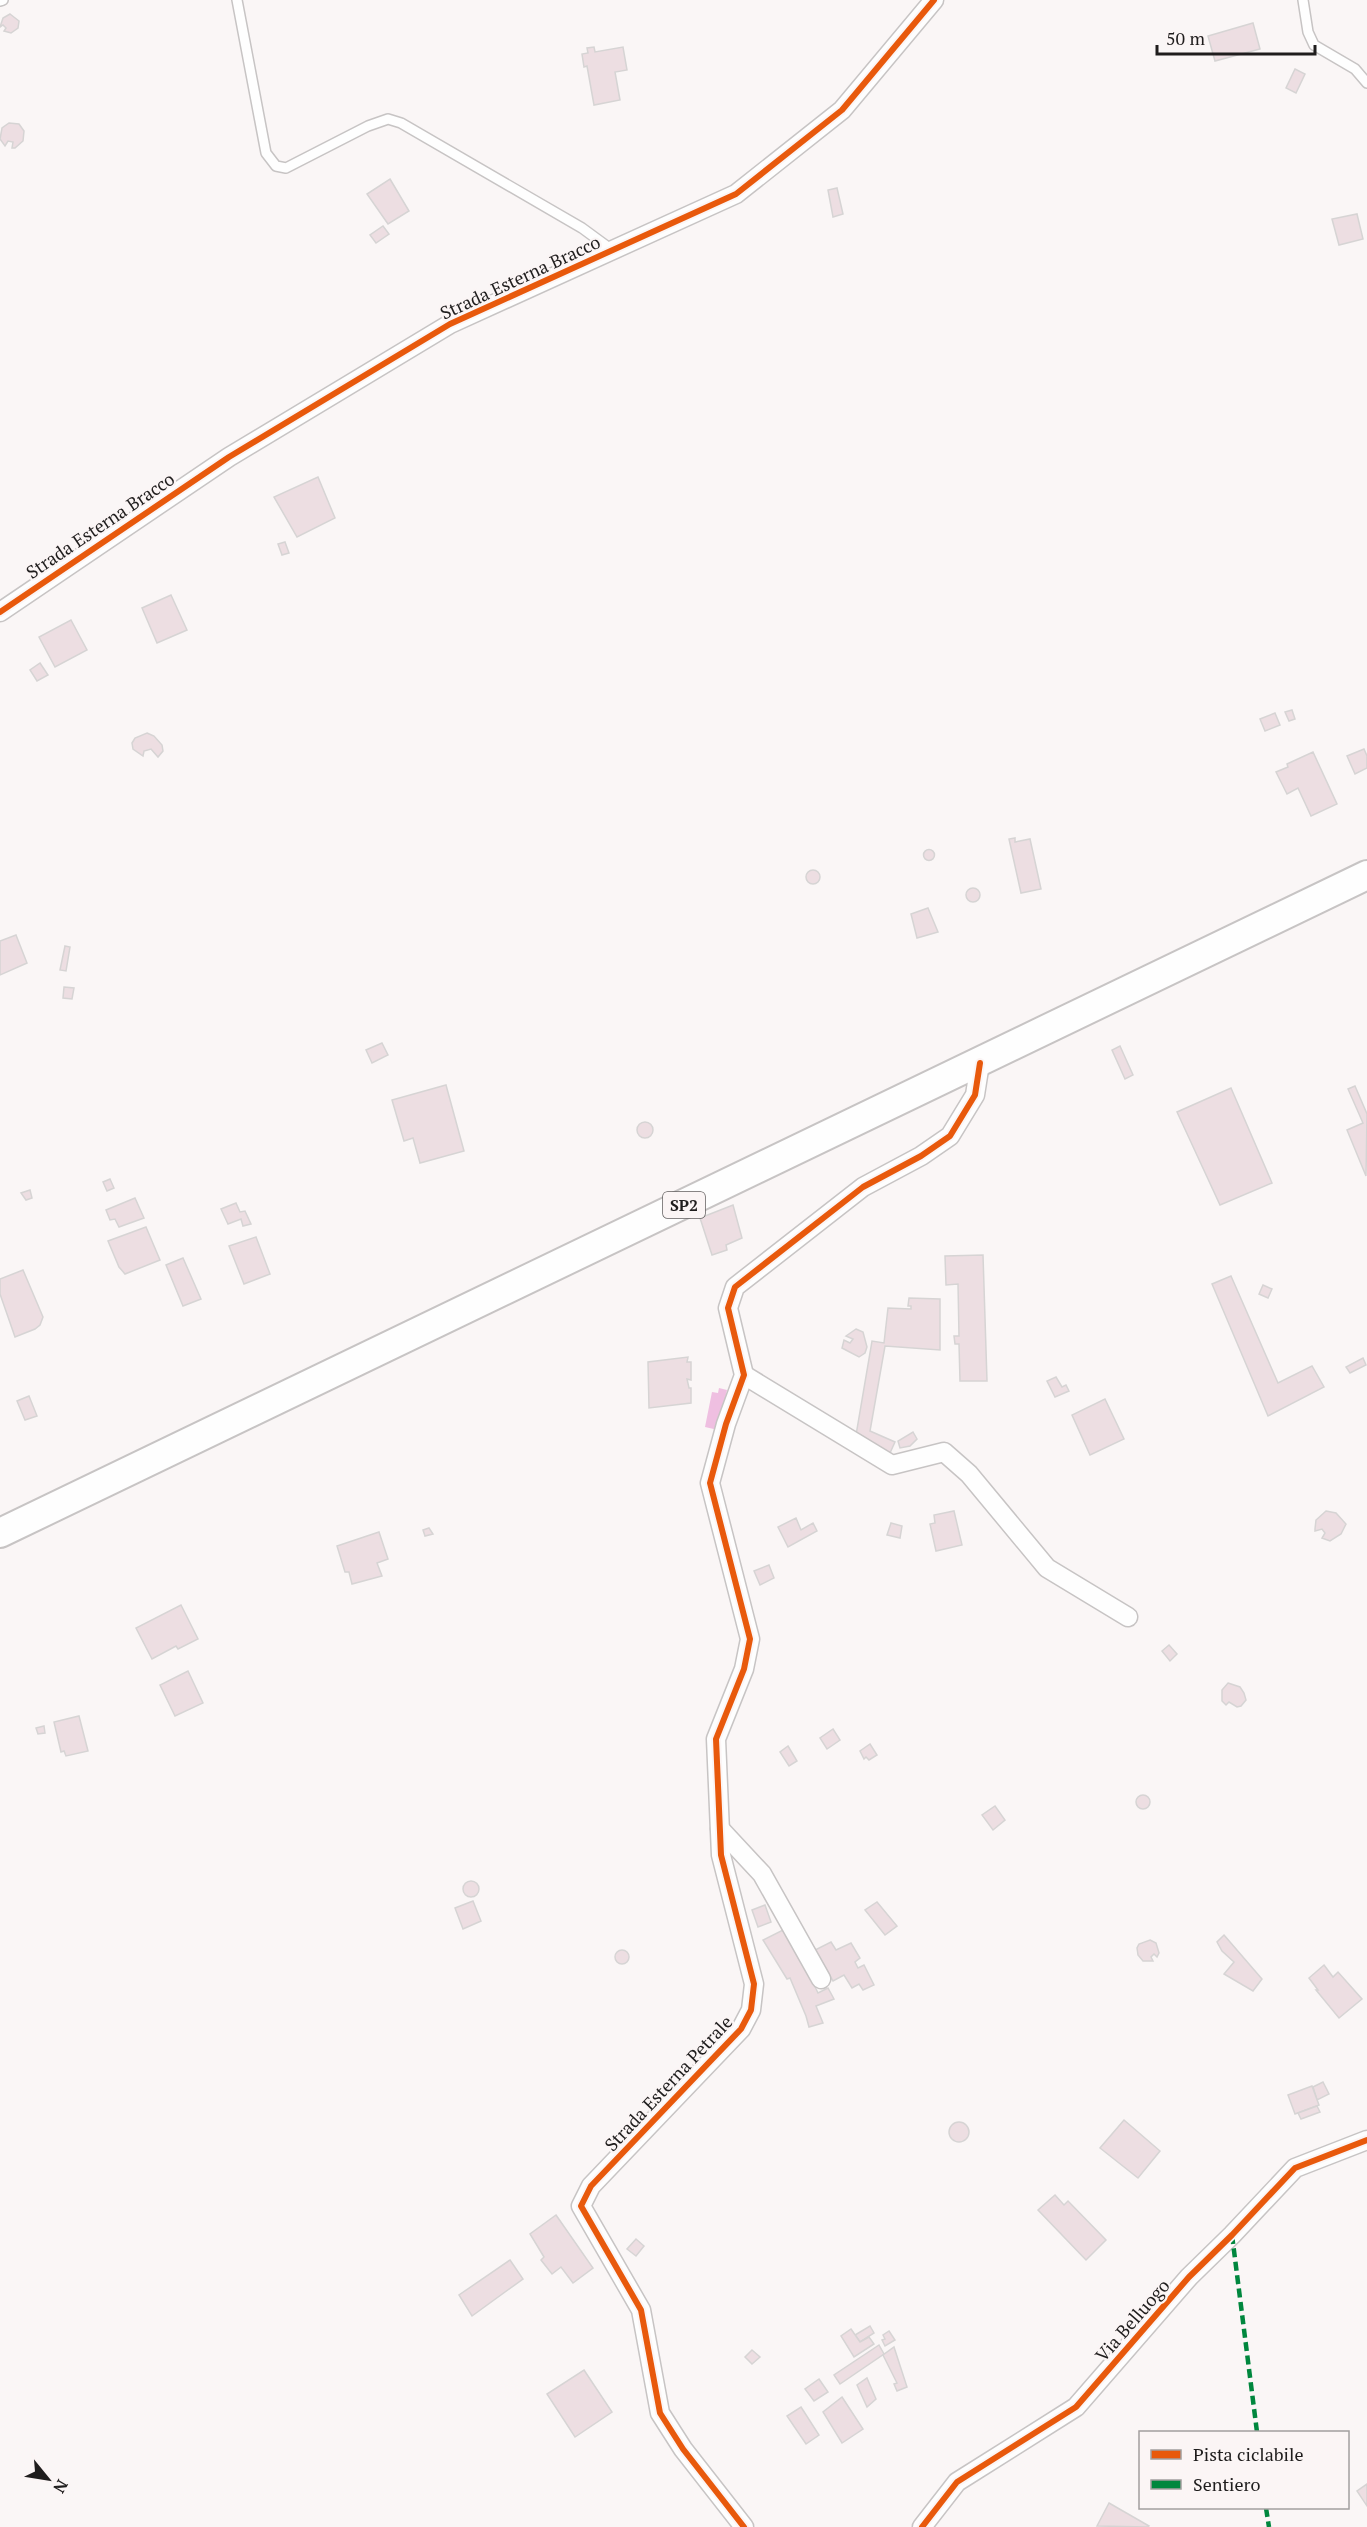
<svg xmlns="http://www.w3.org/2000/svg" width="1367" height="2527" viewBox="0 0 1367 2527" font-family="'PT Serif',serif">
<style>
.water{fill:#efbfe1}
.building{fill:#eddee2;stroke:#d6d4d4;stroke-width:1.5}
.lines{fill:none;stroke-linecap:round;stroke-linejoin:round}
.service-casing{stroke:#c7c4c4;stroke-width:12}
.minor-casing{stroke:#c7c4c4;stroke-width:21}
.primary-casing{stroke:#c7c4c4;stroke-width:32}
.service{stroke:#fefefe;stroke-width:9}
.minor{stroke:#fefefe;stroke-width:18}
.primary{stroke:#fefefe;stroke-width:28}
.quiet{stroke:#00873e;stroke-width:4.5;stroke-dasharray:9 4.5;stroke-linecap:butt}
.cycleway-casing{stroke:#fbf5f5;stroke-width:10}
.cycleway{stroke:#e8590c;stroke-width:6}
.labels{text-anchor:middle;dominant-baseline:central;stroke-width:4.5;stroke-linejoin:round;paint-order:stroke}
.shield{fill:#fbf5f5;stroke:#615e5e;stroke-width:1.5}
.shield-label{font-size:16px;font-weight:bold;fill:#1f1d1d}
.street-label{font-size:18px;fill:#1f1d1d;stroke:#fbf5f5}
</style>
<rect width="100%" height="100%" fill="#faf6f6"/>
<polygon class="water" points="719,1388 727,1390 718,1430 705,1427 712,1392 718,1393"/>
<g class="building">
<polygon points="10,14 19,21 18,28 11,33 4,31 6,28 3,25 0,27 3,18"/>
<polygon points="1253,23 1260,49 1215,61 1208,36"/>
<polygon points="594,47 595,52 623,47 627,70 615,72 620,100 594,105 587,66 584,67 582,54 588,53 587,48"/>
<polygon points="1295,69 1305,74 1296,93 1286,88"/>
<polygon points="9,123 19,124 24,131 23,141 15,148 12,148 13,142 8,141 5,146 0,139 2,128"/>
<polygon points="390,179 409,211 388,224 367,194"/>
<polygon points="837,188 843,214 833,217 828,190"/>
<polygon points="1357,214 1363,239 1339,245 1332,219"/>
<polygon points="383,226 389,234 376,243 370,235"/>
<polygon points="318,477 335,518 297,537 274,497"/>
<polygon points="285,542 289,553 282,555 278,544"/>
<polygon points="171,595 187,630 157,643 142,608"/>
<polygon points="71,620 87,650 55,667 39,637"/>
<polygon points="40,663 48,675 37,681 30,670"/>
<polygon points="1292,710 1295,719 1289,721 1285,712"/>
<polygon points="1275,713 1280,725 1265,731 1260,719"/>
<polygon points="147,733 154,736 162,745 163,751 158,757 151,749 144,751 143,756 133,749 132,743 135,738"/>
<polygon points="1364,749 1367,756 1367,768 1355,774 1347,756"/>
<polygon points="1313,752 1337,804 1311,816 1298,788 1287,794 1276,772 1288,767 1287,764"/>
<polygon points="1015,838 1015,842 1030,839 1041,889 1021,893 1009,839"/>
<circle cx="929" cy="855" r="5.5"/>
<circle cx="813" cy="877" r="7"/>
<circle cx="973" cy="895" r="7"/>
<polygon points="928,908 938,932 917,938 911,914"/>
<polygon points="16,935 27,963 0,975 0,941"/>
<polygon points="65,946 70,947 66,971 60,970"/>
<polygon points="64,987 74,988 72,999 63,998"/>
<polygon points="382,1043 388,1055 372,1063 366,1050"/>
<polygon points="1120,1046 1133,1075 1125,1079 1112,1050"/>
<polygon points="446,1085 464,1151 420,1163 413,1138 404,1141 392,1100"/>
<polygon points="1355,1086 1367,1114 1366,1176 1347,1130 1363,1123 1348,1089"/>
<polygon points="1231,1088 1272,1183 1220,1205 1177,1112"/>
<circle cx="645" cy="1130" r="8"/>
<polygon points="110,1179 114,1188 107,1191 103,1182"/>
<polygon points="30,1190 32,1198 26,1200 21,1193"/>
<polygon points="135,1198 144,1218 119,1227 115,1219 110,1220 106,1210"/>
<polygon points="236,1203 240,1212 245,1211 251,1224 243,1226 241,1219 228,1224 221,1209"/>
<polygon points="733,1205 742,1238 726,1245 727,1250 712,1255 700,1218"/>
<polygon points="146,1227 160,1260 125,1274 119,1267 108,1241"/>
<polygon points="256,1237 270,1274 244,1284 229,1246"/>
<polygon points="983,1255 987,1381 960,1381 959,1344 955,1344 954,1336 959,1336 958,1284 946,1285 945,1256"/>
<polygon points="183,1258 201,1299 183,1306 166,1265"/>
<polygon points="23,1270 43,1317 40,1325 35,1329 15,1337 0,1294 0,1279"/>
<polygon points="1231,1276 1278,1383 1312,1366 1324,1387 1268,1416 1212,1284"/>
<polygon points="1263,1285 1272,1289 1268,1298 1259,1294"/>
<polygon points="909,1298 940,1299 940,1350 885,1346 870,1431 895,1442 890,1453 856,1435 872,1341 884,1343 888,1308 911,1309 911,1306 908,1306"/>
<polygon points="856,1329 863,1332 867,1347 865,1353 859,1357 842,1348 844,1340 850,1343 853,1339 846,1336"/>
<polygon points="688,1357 687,1362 691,1362 691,1380 687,1379 689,1388 691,1388 691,1403 649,1408 648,1362"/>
<polygon points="1363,1358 1366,1365 1350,1373 1346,1367"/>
<polygon points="1056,1377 1062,1387 1066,1385 1069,1391 1055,1397 1047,1381"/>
<polygon points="29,1396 37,1416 25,1420 17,1401"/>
<polygon points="1105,1399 1124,1439 1090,1455 1072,1415"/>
<polygon points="913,1432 917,1439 910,1446 900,1448 898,1441"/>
<polygon points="954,1511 962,1545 936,1551 930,1524 935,1523 934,1515"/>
<polygon points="1326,1511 1336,1513 1346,1524 1341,1534 1330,1541 1322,1538 1325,1533 1322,1529 1315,1531 1315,1529 1316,1520"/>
<polygon points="796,1518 801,1530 813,1523 817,1531 788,1547 778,1527"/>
<polygon points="891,1523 902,1526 900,1538 887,1535"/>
<polygon points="429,1528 433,1534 425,1536 423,1530"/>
<polygon points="379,1532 388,1559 377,1563 382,1576 352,1584 349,1572 345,1572 337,1546"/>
<polygon points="769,1565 774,1578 760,1585 754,1571"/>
<polygon points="181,1605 198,1639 178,1649 176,1646 152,1659 136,1628"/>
<polygon points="1169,1645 1177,1654 1170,1661 1162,1651"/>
<polygon points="188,1671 203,1703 175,1716 160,1685"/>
<polygon points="1228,1683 1240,1687 1244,1693 1246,1700 1241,1706 1237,1707 1229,1702 1226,1705 1222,1701 1222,1690"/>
<polygon points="79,1716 88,1751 66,1756 64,1751 61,1752 54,1722"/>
<polygon points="44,1726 45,1733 38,1734 36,1728"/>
<polygon points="833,1729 840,1740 827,1749 820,1738"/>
<polygon points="870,1744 877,1755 869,1760 866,1757 864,1759 860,1751"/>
<polygon points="788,1746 797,1761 789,1766 780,1752"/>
<circle cx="1143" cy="1802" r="7"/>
<polygon points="995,1806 1005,1820 993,1830 982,1815"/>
<circle cx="471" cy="1889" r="8"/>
<polygon points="473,1901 481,1921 463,1929 455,1908"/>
<polygon points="877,1902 897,1926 885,1935 865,1910"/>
<polygon points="765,1905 771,1922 758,1927 752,1910"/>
<polygon points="787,1928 818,1993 828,1988 834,1999 816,2006 823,2023 809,2027 806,2016 790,1978 787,1979 763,1940"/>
<polygon points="1224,1935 1262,1979 1253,1991 1224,1974 1234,1962 1222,1951 1217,1942"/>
<polygon points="1150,1940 1156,1943 1159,1953 1157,1957 1154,1954 1151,1957 1153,1961 1143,1961 1138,1955 1137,1948 1139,1944"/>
<polygon points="831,1942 836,1950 851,1943 860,1958 855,1962 858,1968 864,1965 874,1985 863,1990 859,1984 852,1988 844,1975 833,1981 815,1950"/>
<circle cx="622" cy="1957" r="7"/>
<polygon points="1324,1965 1333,1977 1338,1972 1362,1999 1339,2018 1316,1990 1318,1990 1309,1978"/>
<polygon points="1323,2082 1329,2094 1317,2100 1313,2087"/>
<polygon points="1312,2086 1319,2105 1295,2114 1288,2095"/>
<polygon points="1317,2106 1320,2112 1301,2119 1298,2113"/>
<polygon points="1124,2120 1160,2151 1138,2178 1100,2148"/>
<circle cx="959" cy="2132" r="10"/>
<polygon points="1055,2195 1064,2205 1068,2201 1106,2240 1086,2260 1038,2210"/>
<polygon points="556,2215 593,2268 573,2283 561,2267 552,2274 541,2260 544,2257 530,2234"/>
<polygon points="636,2239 644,2246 636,2256 627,2249"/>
<polygon points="510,2260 523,2279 472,2316 459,2295"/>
<polygon points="870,2326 874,2333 860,2342 855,2335"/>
<polygon points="851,2329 860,2342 869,2337 874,2344 854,2357 841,2336"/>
<polygon points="889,2331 895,2340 885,2346 882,2340 885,2339 883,2335"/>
<polygon points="879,2345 884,2354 840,2384 834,2375"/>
<polygon points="894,2347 907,2387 897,2391 894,2384 897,2383 883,2355"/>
<polygon points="752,2350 760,2357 752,2364 745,2357"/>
<polygon points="584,2370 612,2412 575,2437 547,2394"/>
<polygon points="867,2378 876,2399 867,2407 857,2385"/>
<polygon points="819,2379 828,2392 814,2401 805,2389"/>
<polygon points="842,2397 863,2429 842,2443 823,2412"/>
<polygon points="801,2407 819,2435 806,2444 787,2416"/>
<polygon points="1367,2484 1367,2506 1357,2491"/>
<polygon points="1109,2503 1149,2526 1148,2527 1097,2526"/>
</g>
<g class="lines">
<defs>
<g id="service">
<polyline points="237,0 266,153 276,166 286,168 368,126 388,119 401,123 582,228 612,250"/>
<polyline points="1303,0 1308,32 1314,45 1355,69 1367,83"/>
<polyline points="0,1 3,0"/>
</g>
<g id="minor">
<polyline points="0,612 229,457 450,324 736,194 842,110 934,0"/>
<polyline points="744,1375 892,1465 944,1452 969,1474 1047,1568 1128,1617"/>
<polyline points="720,1829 762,1874 821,1979"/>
<polyline points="744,2527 683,2449 660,2413 641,2310 581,2206 591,2186 741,2029 751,2010 754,1984 721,1855 716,1739 744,1669 750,1639 710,1483 726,1424 744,1375 728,1308 735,1287 863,1187 921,1156 950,1136 975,1095 980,1063"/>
<polyline points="922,2527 957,2482 1076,2407 1189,2277 1232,2235 1295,2168 1367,2140"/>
</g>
<polyline id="primary" points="0,1533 1367,875"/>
</defs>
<use href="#service" class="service-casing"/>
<use href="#minor" class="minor-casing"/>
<use href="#primary" class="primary-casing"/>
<use href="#service" class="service"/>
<use href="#minor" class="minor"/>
<use href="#primary" class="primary"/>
<g class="quiet">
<polyline points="1232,2235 1257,2432"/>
<polyline points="1266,2508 1269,2527"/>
</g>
<defs>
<g id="cycleway">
<polyline points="0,612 229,457 450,324 736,194 842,110 934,0"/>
<polyline points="744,2527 683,2449 660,2413 641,2310 581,2206 591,2186 741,2029 751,2010 754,1984 721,1855 716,1739 744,1669 750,1639 710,1483 726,1424 744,1375 728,1308 735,1287 863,1187 921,1156 950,1136 975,1095 980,1063"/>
<polyline points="922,2527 957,2482 1076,2407 1189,2277 1232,2235 1295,2168 1367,2140"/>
</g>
</defs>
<use href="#cycleway" class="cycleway-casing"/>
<use href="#cycleway" class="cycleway"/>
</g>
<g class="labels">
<rect class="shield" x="663" y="1192" width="42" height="26" rx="4.5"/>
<g class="shield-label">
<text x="684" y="1205">SP2</text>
</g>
<g class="street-label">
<text transform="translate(520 277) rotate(-25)">Strada Esterna Bracco</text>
<text transform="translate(100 525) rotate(-34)">Strada Esterna Bracco</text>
<text transform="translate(668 2083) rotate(-47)">Strada Esterna Petrale</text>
<text transform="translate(1132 2320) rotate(-49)">Via Belluogo</text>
</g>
</g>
<rect x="1139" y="2431" width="210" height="78" fill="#fbf5f5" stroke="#a39f9f" stroke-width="1.5"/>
<rect x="1151" y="2450" width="30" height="9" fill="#e8590c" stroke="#a39f9f" stroke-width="1.5"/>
<text x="1193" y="2461" font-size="18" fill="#1f1d1d">Pista ciclabile</text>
<rect x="1151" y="2480" width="30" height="9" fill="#00873e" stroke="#a39f9f" stroke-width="1.5"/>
<text x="1193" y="2491" font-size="18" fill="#1f1d1d">Sentiero</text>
<g transform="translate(48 2479) rotate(120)" stroke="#fbf5f5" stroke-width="4.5" paint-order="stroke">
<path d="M0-4.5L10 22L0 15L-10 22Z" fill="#1f1d1d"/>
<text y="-9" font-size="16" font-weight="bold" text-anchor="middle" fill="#1f1d1d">N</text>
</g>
<path d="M1157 45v9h158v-9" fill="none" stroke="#1f1d1d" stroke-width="3"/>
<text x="1166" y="45" font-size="18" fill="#1f1d1d" stroke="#fbf5f5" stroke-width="4.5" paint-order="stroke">50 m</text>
</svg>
